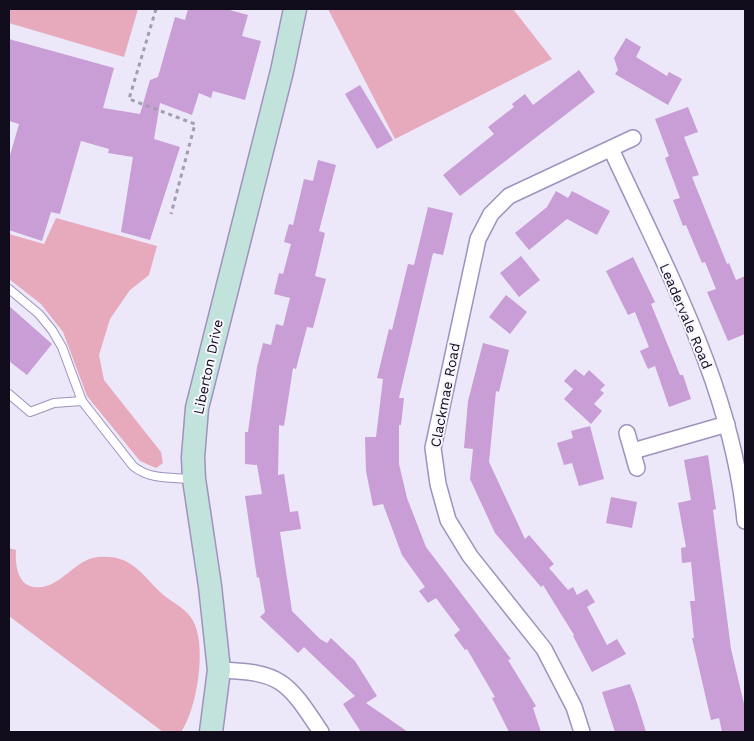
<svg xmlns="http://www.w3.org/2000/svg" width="754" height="741" viewBox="0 0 754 741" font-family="'Work Sans',sans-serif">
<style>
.green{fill:#e7aabd}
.building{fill:#c99dd5}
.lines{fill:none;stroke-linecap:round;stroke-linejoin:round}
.lane-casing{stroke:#9f92bc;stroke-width:10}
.street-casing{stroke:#9f92bc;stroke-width:18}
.secondary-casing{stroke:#9f92bc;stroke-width:25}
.path{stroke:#a39eaf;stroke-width:3;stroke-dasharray:4 4;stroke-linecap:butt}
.lane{stroke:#fff;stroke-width:8}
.street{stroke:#fff;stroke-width:15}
.secondary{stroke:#c2e2dc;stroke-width:22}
.labels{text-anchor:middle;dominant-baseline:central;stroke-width:4;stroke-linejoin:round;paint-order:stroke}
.street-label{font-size:14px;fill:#110c1b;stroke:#f8f6ff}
</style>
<rect width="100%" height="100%" fill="#ece7f9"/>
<g class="green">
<polygon points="9,9 138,9 124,57 9,23"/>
<polygon points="328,9 513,9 552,59 395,139"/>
<polygon points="56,218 157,246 149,275 130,290 110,319 99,355 104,380 161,452 163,463 156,468 140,461 87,396 63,332 41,304 9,279 9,234 44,244"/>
<path d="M9 548 16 550C15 563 17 585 34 587 59 591 74 559 98 557 128 554 139 570 158 590 168 601 184 606 192 619 208 644 197 709 181 732H163L9 616Z"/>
</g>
<g class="building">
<polygon points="188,9 226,9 248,15 242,36 261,41 245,100 213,91 211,98 199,93 192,115 160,103 154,139 180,147 150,240 121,232 133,157 108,153 109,149 81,141 60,214 51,212 42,241 9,230 9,159 19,124 9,121 9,39 114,68 103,108 140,114 150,80 158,77 175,17 185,20"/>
<polygon points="626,38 641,47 636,57 667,76 669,72 682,79 668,105 615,74 618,70 614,58"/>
<polygon points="579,70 595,92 460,196 443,175 494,134 488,127 514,107 512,104 525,94 533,105"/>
<polygon points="360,85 393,140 377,149 345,94"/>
<polygon points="688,107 698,132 684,137 699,175 692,177 727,264 729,263 736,280 745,276 745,334 728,341 707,292 716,289 705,262 702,263 686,225 683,226 673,200 680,198 665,158 669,156 655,119"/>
<polygon points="318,160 336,165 319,231 325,233 315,276 326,279 313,328 307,327 296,369 293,368 284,426 279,425 278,475 284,474 290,512 298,511 301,529 280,532 292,611 320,639 327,643 331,638 355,661 377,696 366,703 408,732 361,732 343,704 355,696 304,647 298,653 260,617 265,612 259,577 257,578 245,496 262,494 257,465 245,464 245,432 248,432 257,367 263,343 271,345 276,324 283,326 290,298 274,294 279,273 283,274 291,244 284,242 289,224 293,225 304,179 313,181"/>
<polygon points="556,191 568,198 572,191 610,211 597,235 567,219 529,250 515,233 547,207"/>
<polygon points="428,207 453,213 443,255 433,253 399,398 404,398 401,425 399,425 399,464 407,498 426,547 511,659 508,660 536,706 533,708 541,732 509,732 492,698 495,697 467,649 465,650 454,635 460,630 436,598 428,603 419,591 425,587 402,555 383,504 373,506 366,471 365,437 376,437 383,379 377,378 389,329 392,330 408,264 414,265"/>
<polygon points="521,256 540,280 519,297 500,273"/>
<polygon points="633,257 655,302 651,304 680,375 683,375 691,399 669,407 655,366 648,369 640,351 649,347 635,312 628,315 606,271"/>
<polygon points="506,295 527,312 510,334 489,317"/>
<polygon points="9,306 52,344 27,375 9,361"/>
<polygon points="483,343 509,350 499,392 496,391 489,462 525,539 529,535 554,564 549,568 568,590 573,587 577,595 587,589 595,602 587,607 607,645 617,639 626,654 592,672 573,636 574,635 543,585 541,587 495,533 470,479 473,449 464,448 468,401"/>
<polygon points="575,369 584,376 589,370 605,385 600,390 604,393 594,404 602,411 591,424 564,399 573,389 564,381"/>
<polygon points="590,426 604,479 579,486 572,463 564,465 557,443 573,438 571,431"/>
<polygon points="708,455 716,509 713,510 721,572 731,649 745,708 745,732 722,732 719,718 711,720 692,638 694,638 690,601 695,601 691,562 682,563 681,548 686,547 678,503 691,500 684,460"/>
<polygon points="611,497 637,502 632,528 606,523"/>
<polygon points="630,684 636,700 646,732 615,732 602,692"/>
</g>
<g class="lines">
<defs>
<g id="lane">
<path d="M9 289 39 314 52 330 62 347 82 401 133 466C150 480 170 477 192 479"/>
<polyline points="9,394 30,412 54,403 82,401"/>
</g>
<g id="street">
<path d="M611 149C666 269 732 387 745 521"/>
<polyline points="627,433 637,468"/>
<polyline points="633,451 727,424"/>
<path d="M219 670C282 672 287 681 321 732"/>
<polyline points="582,732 574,707 544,649 470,556 448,520 438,484 433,448 478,239 491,214 509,196 633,138"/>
</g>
<polyline id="secondary" points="211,732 219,670 210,586 194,479 193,457 197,408 282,71 295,9"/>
</defs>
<use href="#lane" class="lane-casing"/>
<use href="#street" class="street-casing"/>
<use href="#secondary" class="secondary-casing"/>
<polyline class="path" points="156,9 129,99 195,124 171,214"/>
<use href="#lane" class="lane"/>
<use href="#street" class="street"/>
<use href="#secondary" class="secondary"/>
</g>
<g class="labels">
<g class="street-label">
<text transform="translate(686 316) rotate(67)">Leadervale Road</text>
<text transform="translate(208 367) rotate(-78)">Liberton Drive</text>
<text transform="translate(445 395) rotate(-79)">Clackmae Road</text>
</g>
</g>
<rect width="754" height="741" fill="none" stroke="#110c1b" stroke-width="20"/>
</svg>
